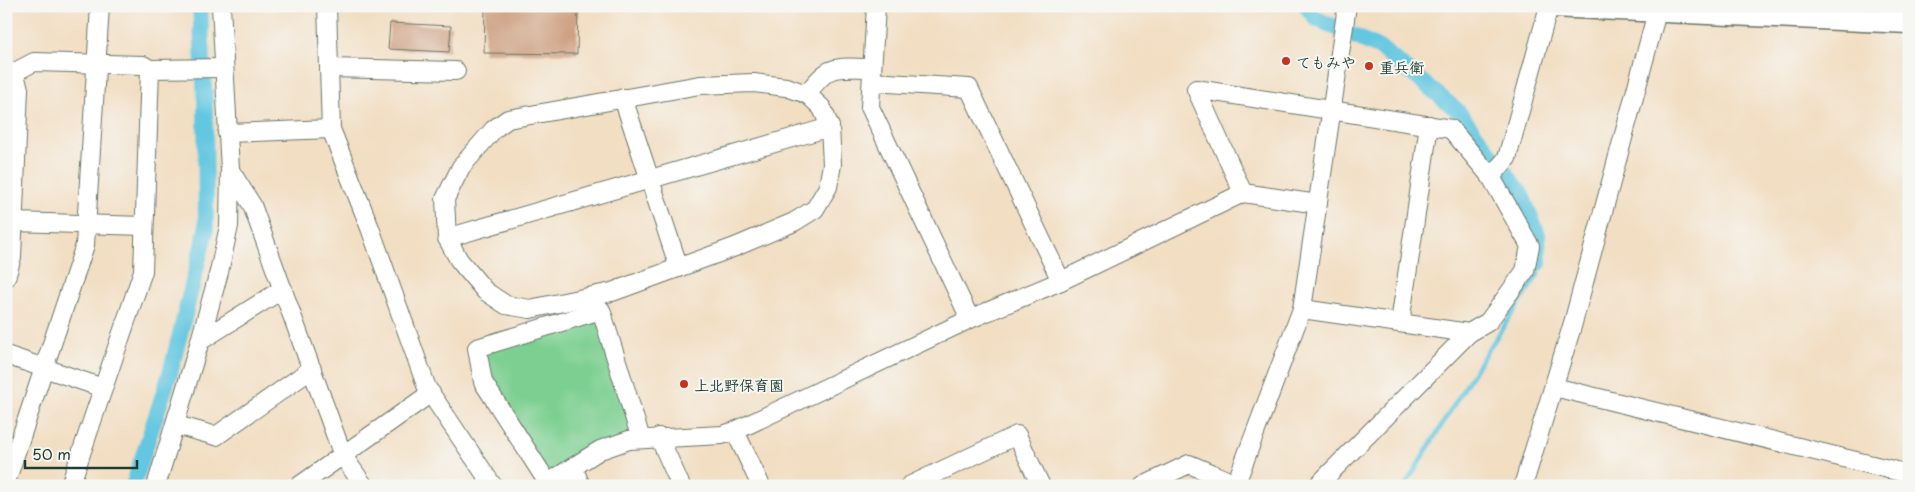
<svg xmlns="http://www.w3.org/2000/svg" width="1915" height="492" viewBox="0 0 1915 492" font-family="'Playpen Sans','Klee One',sans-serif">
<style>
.green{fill:#7ccf90;stroke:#4e8662}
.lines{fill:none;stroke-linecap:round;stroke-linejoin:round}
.stream{stroke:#63c7e1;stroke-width:4.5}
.canal{stroke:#63c7e1;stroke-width:16}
.building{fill:#cea082}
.minor-casing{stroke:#697566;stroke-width:20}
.major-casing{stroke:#697566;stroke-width:25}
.minor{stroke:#fff;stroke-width:18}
.major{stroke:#fff;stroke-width:22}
.poi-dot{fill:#c8321e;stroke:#f6f6f2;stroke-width:2}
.labels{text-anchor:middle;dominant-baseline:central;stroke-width:4;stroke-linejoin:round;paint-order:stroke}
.poi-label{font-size:15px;font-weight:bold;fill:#1f3d34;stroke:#f6f6f2;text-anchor:start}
</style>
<rect width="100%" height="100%" fill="#f6f6f2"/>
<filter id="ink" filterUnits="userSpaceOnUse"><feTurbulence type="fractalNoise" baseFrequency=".02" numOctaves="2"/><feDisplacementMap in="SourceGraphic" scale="10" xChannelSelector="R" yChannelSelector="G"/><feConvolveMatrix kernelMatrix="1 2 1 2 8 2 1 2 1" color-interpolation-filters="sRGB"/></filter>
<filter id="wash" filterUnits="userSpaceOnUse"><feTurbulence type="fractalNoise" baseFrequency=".0096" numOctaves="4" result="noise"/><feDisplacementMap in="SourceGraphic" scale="20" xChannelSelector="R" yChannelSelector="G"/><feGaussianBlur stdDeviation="1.12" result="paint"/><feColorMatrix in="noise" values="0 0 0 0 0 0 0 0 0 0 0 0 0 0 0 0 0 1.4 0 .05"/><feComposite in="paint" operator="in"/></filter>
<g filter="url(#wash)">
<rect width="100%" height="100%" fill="#f2dec2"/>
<polygon class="green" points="603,316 641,439 548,483 488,389 477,348"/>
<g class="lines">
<polyline class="stream" points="1405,486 1478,365 1538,275 1539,263"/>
<g class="canal">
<polyline points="1306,6 1315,18 1380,48 1457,110 1521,193 1538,235 1539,263"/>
<polyline points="133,486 171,370 206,230 205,101 200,6"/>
</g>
</g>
<g id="blocks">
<g class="building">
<polygon points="485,6 578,6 577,54 484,53"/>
<polygon points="390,23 451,26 449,52 388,49"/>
</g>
</g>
</g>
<g filter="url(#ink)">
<use href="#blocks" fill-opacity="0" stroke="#697566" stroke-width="1"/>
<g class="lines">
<defs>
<g id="minor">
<polyline points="327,6 331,129 370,228 427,388 493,486"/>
<polyline points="876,6 870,107 970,319"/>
<polyline points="329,68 456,71"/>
<path d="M6 70C15 75 17 80 19 89L12 257 6 278"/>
<polyline points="13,73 34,62 143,65 150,69"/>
<polyline points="872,82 969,88 1061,281"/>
<polygon points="754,83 786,87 807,94 822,108 830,127 832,164 828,187 815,209 794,222 735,247 612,292 530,309 506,305 485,291 459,260 447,238 445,199 461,167 494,129 508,119 700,85"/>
<path d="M807 94C830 62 836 68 872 68"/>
<polyline points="623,98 679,268"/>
<polyline points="227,133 331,129"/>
<polyline points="230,170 252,205 343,456 364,486"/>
<polyline points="1491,177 1507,158 1549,6"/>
<polyline points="1243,193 1196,89 1451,129 1491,177 1530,246 1525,271 1488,322 1469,333 1317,486"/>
<polyline points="14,222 144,226"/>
<polyline points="447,238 830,127"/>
<polyline points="1302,309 1469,333"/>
<polyline points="1400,323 1429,125"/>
<polyline points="200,341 283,289"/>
<polyline points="6,355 103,388"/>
<polyline points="1554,387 1909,474"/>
<polyline points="176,425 216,436 312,369"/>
<polyline points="735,431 761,486"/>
<polyline points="659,437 681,486"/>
<polyline points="573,467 581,486"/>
<polyline points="6,482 85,245 100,6"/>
<polyline points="548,483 483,382 477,348 601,310 641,439"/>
<polyline points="70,486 143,271 150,69 223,68"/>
<polyline points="156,486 200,341 219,272 229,226 230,170 221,6"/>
<polyline points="299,486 431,393"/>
<polyline points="543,486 600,450 629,440 722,435 735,431 970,319 1061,281 1243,193 1318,204"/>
<polyline points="909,486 1017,435 1041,486"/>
<polyline points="1143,486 1189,464 1241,486"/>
<polyline points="1235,486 1302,309 1347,6"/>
<polyline points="1523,486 1573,323 1657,12"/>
</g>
<polyline id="major" points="1551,6 1909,22"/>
</defs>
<use href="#minor" class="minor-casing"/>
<use href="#major" class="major-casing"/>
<use href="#minor" class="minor"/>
<use href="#major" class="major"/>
</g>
</g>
<g class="poi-dot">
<circle cx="1286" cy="61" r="5"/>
<circle cx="1369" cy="66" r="5"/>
<circle cx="684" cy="384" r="5"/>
</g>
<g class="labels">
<g class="poi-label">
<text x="1296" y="61">てもみや</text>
<text x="1379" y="66">重兵衛</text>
<text x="694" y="384">上北野保育園</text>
</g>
</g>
<rect width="1915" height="492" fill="none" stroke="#f6f6f2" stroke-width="25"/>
<path d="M25 460v8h112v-8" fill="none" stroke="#1f3d34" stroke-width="2.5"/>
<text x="32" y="460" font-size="15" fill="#1f3d34" stroke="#f6f6f2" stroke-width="4" paint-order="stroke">50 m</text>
</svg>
